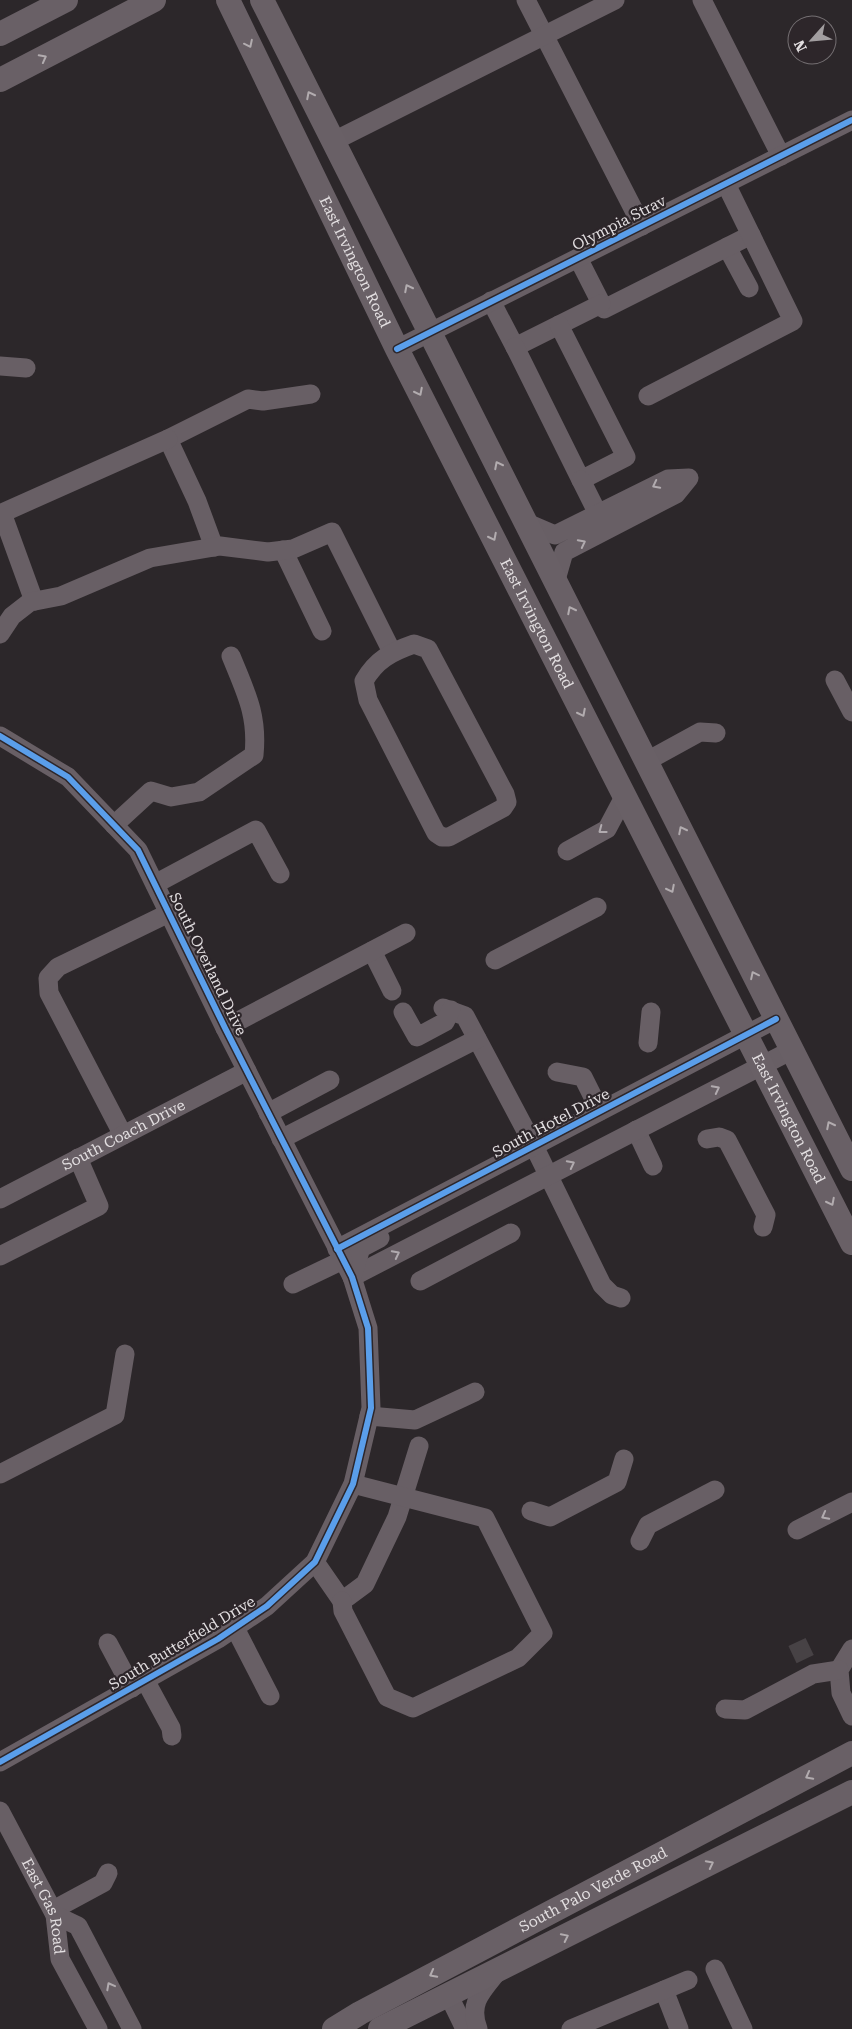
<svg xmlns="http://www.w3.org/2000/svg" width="852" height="2029" viewBox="0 0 852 2029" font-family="'Roboto Serif',serif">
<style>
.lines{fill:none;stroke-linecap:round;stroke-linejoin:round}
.minor-tunnel{stroke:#474245;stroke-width:19;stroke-dasharray:19 9;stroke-linecap:butt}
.minor{stroke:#685f65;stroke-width:19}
.major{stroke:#696066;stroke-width:24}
.cycleway-casing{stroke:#2d262a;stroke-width:9}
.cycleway{stroke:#5a9eea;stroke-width:6}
.oneway{stroke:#b2acaf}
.oneway2{stroke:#b1abaf}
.labels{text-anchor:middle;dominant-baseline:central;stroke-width:4.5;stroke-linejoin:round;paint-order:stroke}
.street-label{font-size:15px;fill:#e2dee0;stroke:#2d262a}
</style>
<rect width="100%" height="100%" fill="#2c272a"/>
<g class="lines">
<polyline class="minor-tunnel" points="797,1642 807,1663"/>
<g class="minor">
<polyline points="526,0 642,226"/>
<polyline points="702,0 781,156"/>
<polyline points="334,141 615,0"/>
<polyline points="727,247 749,288"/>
<polyline points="578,258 604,309 751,235"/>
<polyline points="491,301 515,347 601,304"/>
<polyline points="515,347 581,480 626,457 559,325"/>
<polyline points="397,349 852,120"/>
<polyline points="0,366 26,368"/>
<polyline points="648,396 793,321 726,184"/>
<polyline points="581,480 598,514"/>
<polyline points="527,523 555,535 668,479 689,478 676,494 564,552 556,580"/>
<polyline points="214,547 197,501 168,439 248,399 263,401 311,394"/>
<polyline points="283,550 322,631"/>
<polyline points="34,601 2,513 168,439"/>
<polyline points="0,634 12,616 30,602 61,596 150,558 220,546 268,552 293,549 332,532 392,652"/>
<path d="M414 644 428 649 505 794 507 802 503 808 449 837H442L436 833 368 700 364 681C376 660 391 652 414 644Z"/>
<polyline points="835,680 852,712"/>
<polyline points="0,736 68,777 138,850 225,1028 352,1277 368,1328 371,1408 353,1484 315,1562 267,1606 218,1639 0,1762"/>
<polyline points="647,761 700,732 716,733"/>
<path d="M114 825 151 791 171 797 199 792 254 755C258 715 246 693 231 656"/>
<polyline points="567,851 607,829 624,797"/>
<polyline points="155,884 256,830 280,874"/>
<polyline points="372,951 392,991"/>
<polyline points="495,960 597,907"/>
<polyline points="443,1008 465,1016 534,1146 602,1285 612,1295 621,1298"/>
<polyline points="403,1012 417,1037 445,1022 451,1010"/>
<polyline points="225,1028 406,933"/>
<polyline points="648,1043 651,1012"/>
<polyline points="557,1072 583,1077 600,1111"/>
<polyline points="268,1113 330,1080"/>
<polyline points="636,1130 653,1166"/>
<polyline points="123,1135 49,993 48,978 58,967 169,913"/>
<polyline points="281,1139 477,1039"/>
<polyline points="707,1139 719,1137 727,1140 766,1215 763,1227"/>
<path id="s1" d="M0 1199 247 1071"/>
<polyline points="337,1249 776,1019"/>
<polyline points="0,1256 99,1206 78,1158"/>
<polyline points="352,1277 792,1050"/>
<polyline points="352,1277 361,1248 380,1238"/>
<polyline points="420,1281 511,1233"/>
<polyline points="293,1284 343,1260"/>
<polyline points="369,1416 415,1420 475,1392"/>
<polyline points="0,1474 115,1415 125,1354"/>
<polyline points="531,1511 550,1517 617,1482 624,1459"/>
<polyline points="797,1530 852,1502"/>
<polyline points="640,1541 648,1525 715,1490"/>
<polyline points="315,1562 342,1601 365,1584 397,1517 419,1446"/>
<polyline points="342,1601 343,1611 387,1697 413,1708 518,1658 543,1633 485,1518 353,1484"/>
<polyline points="235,1628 270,1696"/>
<polyline points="108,1643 132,1688"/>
<polyline points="852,1649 839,1670 841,1693 852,1716"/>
<polyline points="145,1680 171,1728 172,1736"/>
<polyline points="725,1709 745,1710 813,1674 839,1670"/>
<path id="s2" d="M0 1811 55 1915 60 1959 98 2029"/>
<polyline points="53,1910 103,1883 108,1873"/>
<polyline points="55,1915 78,1926 132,2029"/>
<polyline points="715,1969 743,2029"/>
<polyline points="664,1990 679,2029"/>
<polyline points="448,1994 465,2029"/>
<path d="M478 2029C468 2003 482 1991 498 1971"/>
<polyline points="571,2029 688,1980"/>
</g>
<g class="major">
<path id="s3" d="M228 0 397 349 852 1243"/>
<polyline points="262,0 852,1169"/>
<polyline points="0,34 66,0"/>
<polyline points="0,80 154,0"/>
<path id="s4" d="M334 2029 360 2013 852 1753"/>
<polyline points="380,2029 852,1792"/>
</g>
<defs>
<g id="cycleway">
<polyline points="397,349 852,120"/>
<polyline points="0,736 68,777 138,850 225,1028 352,1277 368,1328 371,1408 353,1484 315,1562 267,1606 218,1639 0,1762"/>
<polyline points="337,1249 776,1019"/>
</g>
</defs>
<use href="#cycleway" class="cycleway-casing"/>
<use href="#cycleway" class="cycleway"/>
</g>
<defs><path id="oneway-chevron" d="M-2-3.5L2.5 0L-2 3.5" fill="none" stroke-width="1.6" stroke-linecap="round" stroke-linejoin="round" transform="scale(1.25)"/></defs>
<g class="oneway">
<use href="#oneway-chevron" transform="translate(249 44) rotate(64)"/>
<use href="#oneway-chevron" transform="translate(43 58) rotate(-28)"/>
<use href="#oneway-chevron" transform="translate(310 95) rotate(-117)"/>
<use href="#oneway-chevron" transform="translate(408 288) rotate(-117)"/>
<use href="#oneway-chevron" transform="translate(419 392) rotate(63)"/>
<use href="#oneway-chevron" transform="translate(498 465) rotate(-117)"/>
<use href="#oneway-chevron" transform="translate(493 537) rotate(63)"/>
<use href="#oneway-chevron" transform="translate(571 610) rotate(-117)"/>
<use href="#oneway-chevron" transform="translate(582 713) rotate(63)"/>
<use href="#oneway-chevron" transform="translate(682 830) rotate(-117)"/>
<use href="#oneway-chevron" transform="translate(671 889) rotate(63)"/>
<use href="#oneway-chevron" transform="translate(754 975) rotate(-116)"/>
<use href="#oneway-chevron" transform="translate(830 1125) rotate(-117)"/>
<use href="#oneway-chevron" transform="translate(831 1202) rotate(63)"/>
<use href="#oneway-chevron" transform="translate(809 1776) rotate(152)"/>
<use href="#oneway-chevron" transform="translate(710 1864) rotate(-27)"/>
<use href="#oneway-chevron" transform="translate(565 1937) rotate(-26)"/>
<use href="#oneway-chevron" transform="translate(433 1974) rotate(152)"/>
</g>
<g class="oneway2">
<use href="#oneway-chevron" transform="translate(656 485) rotate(153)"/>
<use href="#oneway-chevron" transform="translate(582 543) rotate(-27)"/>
<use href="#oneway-chevron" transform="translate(602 830) rotate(143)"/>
<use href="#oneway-chevron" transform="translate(716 1089) rotate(-27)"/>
<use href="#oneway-chevron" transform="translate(571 1164) rotate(-27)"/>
<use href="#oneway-chevron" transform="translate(396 1254) rotate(-27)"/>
<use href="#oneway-chevron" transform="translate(825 1516) rotate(152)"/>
<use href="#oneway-chevron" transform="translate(110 1986) rotate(-118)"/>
</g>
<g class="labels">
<g class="street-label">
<text transform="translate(619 223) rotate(-27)">Olympia Strav</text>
<text stroke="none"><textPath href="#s3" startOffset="291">East Irvington Road</textPath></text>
<text stroke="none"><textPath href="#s3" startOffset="696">East Irvington Road</textPath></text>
<text transform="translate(208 964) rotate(64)">South Overland Drive</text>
<text stroke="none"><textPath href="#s3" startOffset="1251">East Irvington Road</textPath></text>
<text transform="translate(551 1123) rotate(-28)">South Hotel Drive</text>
<text stroke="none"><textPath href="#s1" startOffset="139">South Coach Drive</textPath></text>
<text transform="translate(182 1643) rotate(-31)">South Butterfield Drive</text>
<text stroke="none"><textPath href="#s4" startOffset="294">South Palo Verde Road</textPath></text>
<text stroke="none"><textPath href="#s2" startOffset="106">East Gas Road</textPath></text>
</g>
</g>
<g transform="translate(812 40) rotate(243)"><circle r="24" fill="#2d262a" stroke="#757073"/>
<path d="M0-4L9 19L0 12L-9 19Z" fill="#a29ea0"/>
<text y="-8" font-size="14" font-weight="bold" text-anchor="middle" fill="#e2dee0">N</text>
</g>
</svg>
